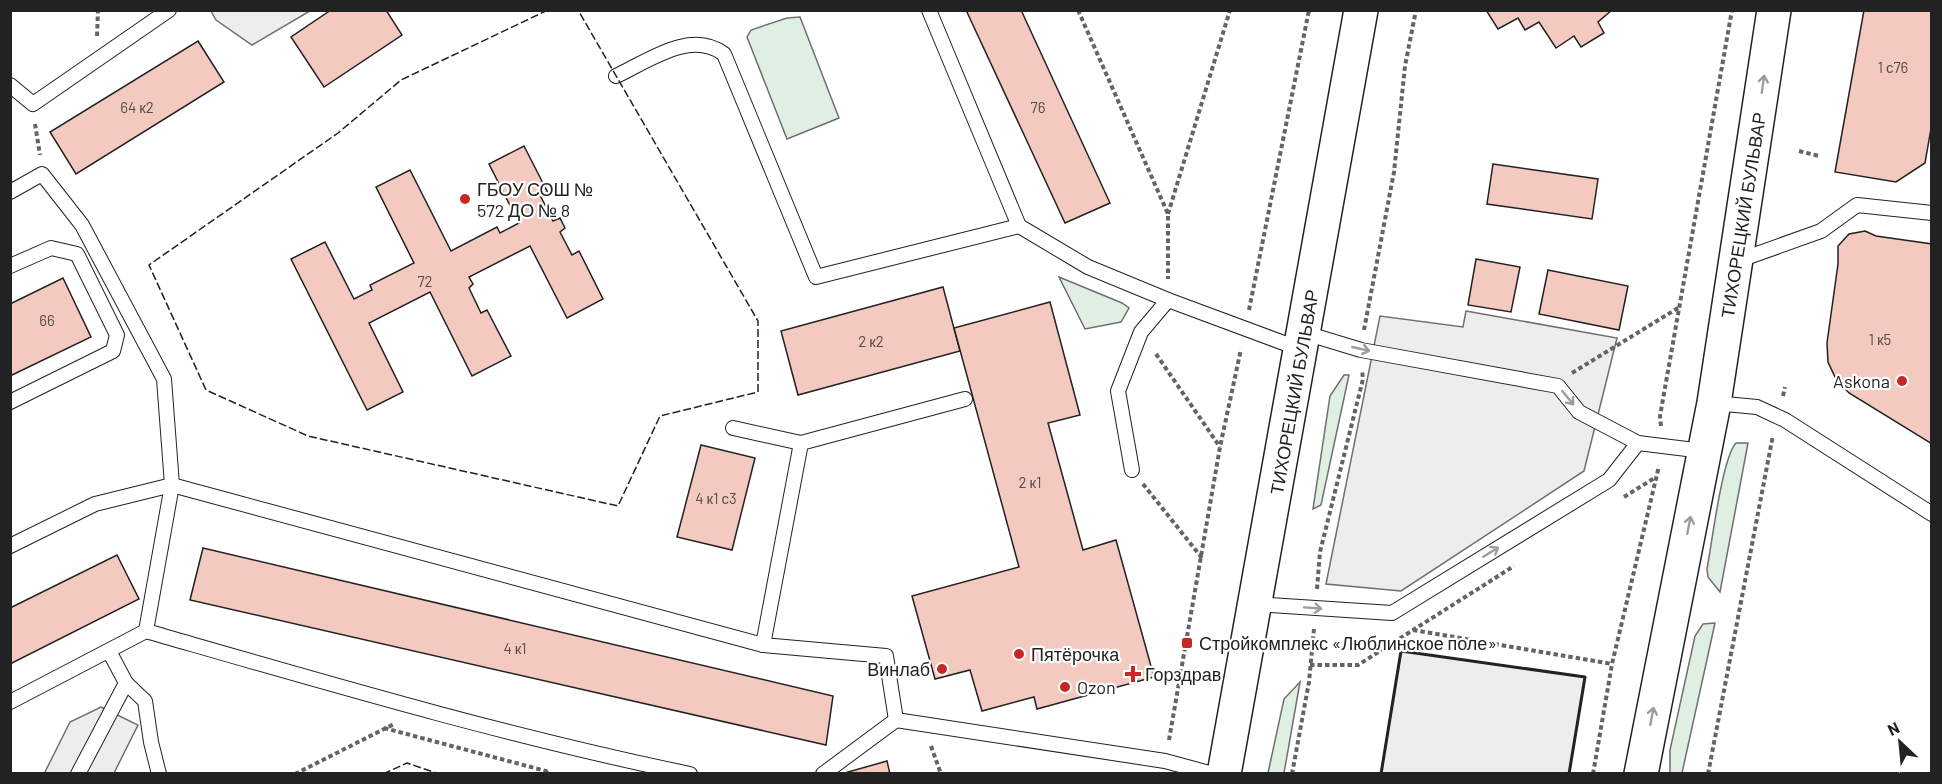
<svg xmlns="http://www.w3.org/2000/svg" width="1942" height="784" viewBox="0 0 1942 784" font-family="Barlow,sans-serif">
<style>
.green{fill:#e0efe3;stroke:#6f6f6f;stroke-width:1.5}
.parking{fill:#ededed;stroke:#6f6f6f;stroke-width:1.5}
.building{fill:#f3c9c0;stroke:#222;stroke-width:1.5}
.lines{fill:none;stroke-linecap:round;stroke-linejoin:round}
.lane-casing{stroke:#222;stroke-width:16}
.secondary-casing{stroke:#222;stroke-width:36}
.path{stroke:#646464;stroke-width:4;stroke-dasharray:4.5 3;stroke-linecap:butt}
.lane{stroke:#fff;stroke-width:14}
.secondary{stroke:#fff;stroke-width:33}
.fence{stroke:#222;stroke-width:1.5;stroke-dasharray:8 3;stroke-linecap:butt}
.wall{stroke:#222;stroke-width:3}
.oneway{stroke:#9c9c9c}
.poi-dot{fill:#c62828;stroke:#fff;stroke-width:2}
.labels{text-anchor:middle;dominant-baseline:central;stroke-width:4.5;stroke-linejoin:round;paint-order:stroke}
.number-label{font-size:15px;fill:#564c4a}
.poi-label{font-size:18px;fill:#222;stroke:#fff;text-anchor:start}
.street-label{font-size:18px;fill:#222;stroke:#fff}
</style>
<rect width="100%" height="100%" fill="#fff"/>
<g class="green">
<polygon points="800,17 839,118 787,139 747,37 751,30 787,18"/>
<polygon points="1059,277 1122,303 1129,308 1121,322 1085,329"/>
<polygon points="1344,375 1349,375 1321,505 1313,509 1330,396"/>
<path d="M1736 443H1748L1720 592 1708 577 1707 569C1712 543 1722 458 1736 443Z"/>
<polygon points="1715,623 1682,773 1670,773 1670,750 1695,636 1703,624"/>
<polygon points="1300,682 1284,773 1268,773 1284,699"/>
</g>
<g class="parking">
<polygon points="211,11 310,11 252,45 216,20"/>
<polygon points="1466,311 1617,338 1584,471 1401,591 1326,584 1380,316 1463,327"/>
<polygon points="1401,651 1585,677 1569,773 1381,773"/>
<polygon points="101,707 138,725 114,773 44,774 70,722"/>
</g>
<g class="building">
<polygon points="331,10 386,10 402,35 324,87 291,37"/>
<polygon points="966,10 1021,10 1110,203 1065,223"/>
<polygon points="1486,10 1612,10 1598,22 1604,33 1581,47 1574,36 1556,48 1539,22 1525,30 1518,18 1498,29"/>
<polygon points="1864,10 1932,10 1932,123 1925,163 1896,182 1835,172"/>
<polygon points="198,41 224,82 76,174 50,132"/>
<polygon points="524,146 548,193 541,197 553,221 560,218 565,228 560,232 572,255 579,251 603,299 567,318 530,246 469,277 473,284 469,288 481,313 487,310 511,356 472,376 430,292 369,323 403,392 367,410 291,259 325,242 354,299 372,290 370,285 414,263 376,187 410,170 451,251 497,227 500,233 519,223 489,164"/>
<polygon points="1493,164 1598,179 1592,219 1487,204"/>
<polygon points="1865,231 1876,236 1932,244 1932,444 1849,393 1836,379 1828,362 1827,343 1838,264 1838,246 1849,234"/>
<polygon points="1476,259 1520,267 1511,312 1468,305"/>
<polygon points="1548,270 1628,286 1619,330 1539,314"/>
<polygon points="63,278 91,337 10,376 10,304"/>
<polygon points="943,287 960,351 798,395 781,331"/>
<polygon points="1050,302 1080,415 1048,423 1083,550 1116,540 1154,677 1037,709 1034,697 982,711 970,670 935,679 912,596 1019,567 954,328"/>
<polygon points="701,445 755,458 732,550 677,537"/>
<polygon points="203,548 833,696 826,745 190,600"/>
<polygon points="117,555 139,599 10,664 10,608"/>
<polygon points="887,761 890,774 841,774"/>
</g>
<g class="lines">
<defs>
<g id="lane">
<polyline points="929,10 1019,226 1088,267 1168,300 1300,349"/>
<path d="M616 76C648 61 691 29 724 54L816 277 1019 226"/>
<polyline points="10,85 33,104 169,10"/>
<polyline points="10,192 42,174 82,225 164,379 172,485 146,631"/>
<polyline points="1737,261 1821,231 1857,205 1932,213"/>
<polyline points="10,266 51,248 77,254 117,335 113,351 10,402"/>
<polyline points="1305,333 1361,350 1558,386 1579,412 1638,443 1703,451"/>
<polyline points="1714,403 1757,407 1785,420 1932,514"/>
<polyline points="733,428 801,443"/>
<polyline points="1132,470 1118,391 1141,332 1168,300"/>
<polyline points="10,546 95,504 172,485 763,645 886,656 896,720 1165,761 1213,774"/>
<polyline points="1255,604 1392,613 1609,480 1638,443"/>
<polyline points="763,645 801,443 965,399"/>
<polyline points="126,683 145,701 151,742 159,774"/>
<path d="M10 702 146 631C327 683 506 736 690 774"/>
<polyline points="78,774 126,683 109,651"/>
<polyline points="823,774 896,720"/>
</g>
<g id="secondary">
<polyline points="1224,774 1361,10"/>
<polyline points="1641,774 1714,403 1774,10"/>
</g>
</defs>
<use href="#lane" class="lane-casing"/>
<use href="#secondary" class="secondary-casing"/>
<g class="path">
<polyline points="1078,10 1168,214 1168,279"/>
<polyline points="97,36 98,10"/>
<polyline points="35,124 40,155"/>
<polyline points="1799,151 1819,156"/>
<polyline points="1168,214 1230,10"/>
<polyline points="1249,310 1309,10"/>
<polyline points="1364,330 1394,172 1405,66 1416,10"/>
<polyline points="1156,354 1220,447"/>
<polyline points="1572,373 1678,308"/>
<polyline points="1783,396 1785,387"/>
<polyline points="1661,426 1660,416 1732,10"/>
<polyline points="1143,484 1202,558"/>
<polyline points="1624,497 1656,477"/>
<polyline points="1317,589 1320,552 1363,379 1362,370"/>
<polyline points="1413,630 1612,664"/>
<polyline points="1310,665 1358,665 1514,566"/>
<polyline points="384,728 546,771 548,774"/>
<polyline points="1169,740 1220,447 1241,349"/>
<polyline points="931,746 941,774"/>
<polyline points="295,774 394,724"/>
<polyline points="1292,774 1309,682 1314,629"/>
<polyline points="1593,774 1612,664 1659,466"/>
<polyline points="1708,774 1773,435"/>
</g>
<use href="#lane" class="lane"/>
<use href="#secondary" class="secondary"/>
<g class="fence">
<polyline points="548,10 401,80 338,133 149,265 206,390 308,436 618,506 660,416 758,392 758,321 578,10"/>
<polyline points="383,774 407,763 439,774"/>
</g>
<polyline class="wall" points="1381,774 1401,651 1585,677 1569,774"/>
</g>
<defs><path id="oneway-shaft" d="M-6 0H5M1.5-3L5.5 0L1.5 3" fill="none" stroke-width="1.6" stroke-linecap="round" stroke-linejoin="round" transform="scale(1.5)"/></defs>
<g class="oneway">
<use href="#oneway-shaft" transform="translate(1763 84) rotate(-82)"/>
<use href="#oneway-shaft" transform="translate(1361 349) rotate(13)"/>
<use href="#oneway-shaft" transform="translate(1568 398) rotate(51)"/>
<use href="#oneway-shaft" transform="translate(1689 525) rotate(-79)"/>
<use href="#oneway-shaft" transform="translate(1491 552) rotate(-32)"/>
<use href="#oneway-shaft" transform="translate(1313 608) rotate(4)"/>
<use href="#oneway-shaft" transform="translate(1652 716) rotate(-79)"/>
</g>
<g class="poi-dot">
<circle cx="465" cy="199" r="6"/>
<circle cx="1902" cy="381" r="6"/>
<rect x="1181" y="637" width="12" height="12" rx="3"/>
<circle cx="1019" cy="654" r="6"/>
<circle cx="942" cy="669" r="6"/>
<path d="M1130 665h6v6h6v6h-6v6h-6v-6h-6v-6h6z"/>
<circle cx="1065" cy="687" r="6"/>
</g>
<g class="labels">
<g class="number-label">
<text x="1893" y="67">1 с76</text>
<text x="137" y="107">64 к2</text>
<text x="1038" y="107">76</text>
<text x="425" y="281">72</text>
<text x="47" y="320">66</text>
<text x="1880" y="339">1 к5</text>
<text x="871" y="341">2 к2</text>
<text x="1030" y="482">2 к1</text>
<text x="716" y="498">4 к1 с3</text>
<text x="515" y="648">4 к1</text>
</g>
<g class="poi-label">
<text x="477" y="189">ГБОУ СОШ №<tspan x="477" dy="21">572 ДО № 8</tspan></text>
<text x="1890" y="381" text-anchor="end">Askona</text>
<text x="1199" y="643">Стройкомплекс «Люблинское поле»</text>
<text x="1031" y="654">Пятёрочка</text>
<text x="930" y="669" text-anchor="end">Винлаб</text>
<text x="1145" y="674">Горздрав</text>
<text x="1077" y="687">Ozon</text>
</g>
<g class="street-label">
<text transform="translate(1743 215) rotate(-81)">ТИХОРЕЦКИЙ БУЛЬВАР</text>
<text transform="translate(1294 392) rotate(-80)">ТИХОРЕЦКИЙ БУЛЬВАР</text>
</g>
</g>
<rect width="1942" height="784" fill="none" stroke="#222222" stroke-width="24"/>
<g transform="translate(1900 742) rotate(334)" stroke="#ffffff" stroke-width="4.5" paint-order="stroke">
<path d="M0-4.5L10 22L0 15L-10 22Z" fill="#222222"/>
<text y="-9" font-size="16" font-weight="bold" text-anchor="middle" fill="#222222">N</text>
</g>
</svg>
